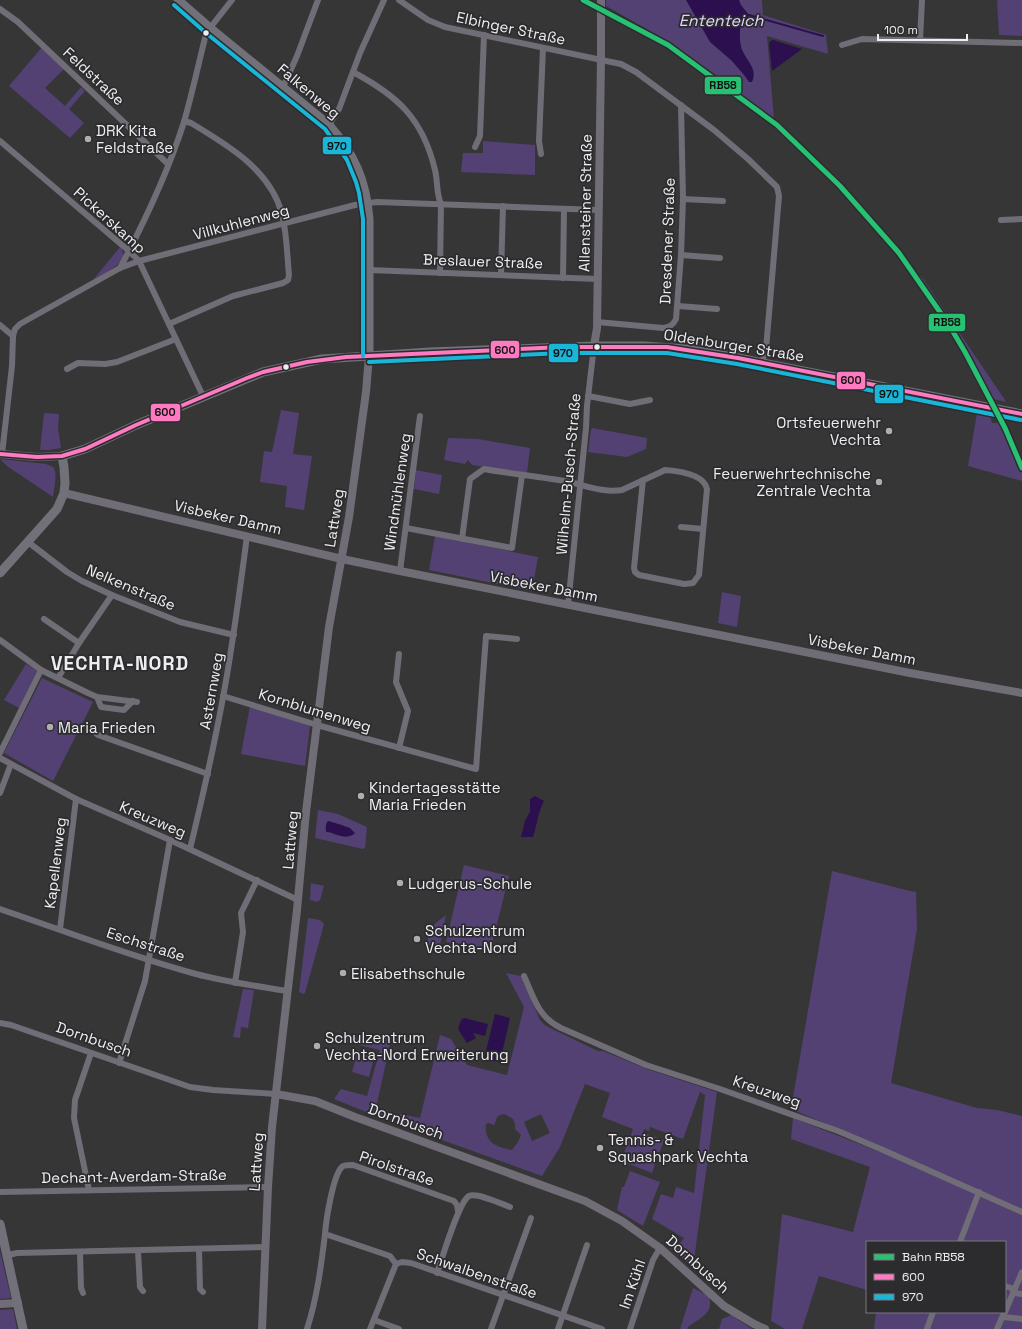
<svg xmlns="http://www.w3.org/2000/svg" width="1022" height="1329" viewBox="0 0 1022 1329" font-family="'Space Grotesk',sans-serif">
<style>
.green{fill:#524172;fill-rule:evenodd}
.water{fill:#2b0f4e}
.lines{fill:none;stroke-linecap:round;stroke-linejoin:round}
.stream{stroke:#2b0f4e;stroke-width:2}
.minor{stroke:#706d76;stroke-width:6}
.tertiary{stroke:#706d76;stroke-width:8}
.secondary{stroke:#727078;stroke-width:9}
.bus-1-casing{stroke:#2c2b2e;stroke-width:7}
.bus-2-casing{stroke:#2c2b2e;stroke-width:7}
.bus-1{stroke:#fe7ac1;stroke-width:4}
.bus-2{stroke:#1ab6d8;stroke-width:4}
.rail-1-casing{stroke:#2c2b2e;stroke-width:8}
.rail-1{stroke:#26c172;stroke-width:5}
.bus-dot{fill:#eeedf0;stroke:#2c2b2e;stroke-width:1.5}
.poi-dot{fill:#aeadaf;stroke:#2c2b2e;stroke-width:1.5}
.labels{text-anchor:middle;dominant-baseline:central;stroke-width:3.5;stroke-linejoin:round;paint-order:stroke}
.street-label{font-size:15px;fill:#eeedf0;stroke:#2c2b2e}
.poi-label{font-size:15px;fill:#eeedf0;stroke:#2c2b2e;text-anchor:start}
.water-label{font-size:16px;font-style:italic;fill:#e0d4fd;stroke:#2c2b2e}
.district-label{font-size:19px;font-weight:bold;letter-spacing:1px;fill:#eeedf0;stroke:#2c2b2e}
.line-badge{stroke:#2c2b2e;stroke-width:1.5}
.pale-badge-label{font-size:11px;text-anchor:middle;font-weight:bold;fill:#111}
</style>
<rect width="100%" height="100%" fill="#363637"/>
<g class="green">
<polygon points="606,0 762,0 763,15 826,35 828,54 767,36 774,119 668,41 606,6"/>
<polygon points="997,0 1022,0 1022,36 999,35"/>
<polygon points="43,46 66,67 45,88 65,106 81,87 85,91 69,109 84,123 70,138 9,86"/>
<polygon points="483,141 535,145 535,175 461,172 463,153 483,153"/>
<path d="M120 247C133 261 103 274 93 280Z"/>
<polygon points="921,276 1005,400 1006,402 993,399 967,352 918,278"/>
<polygon points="281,410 299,413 293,454 312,456 304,510 285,507 287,486 260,482 264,451 272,452"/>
<polygon points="44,413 59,414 58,428 61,448 49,450 40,450"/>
<polygon points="977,413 990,416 992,423 1000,423 1022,472 1022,481 968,466"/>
<polygon points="592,428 647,438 646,449 627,457 588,452 591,430"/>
<polygon points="448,438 478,439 530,448 527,473 472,465 468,460 465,464 444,460"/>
<path d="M0 459 46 464C48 465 51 466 53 467 58 471 54 490 53 497L7 466Z"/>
<polygon points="416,470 442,475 439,494 414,489"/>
<polygon points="435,536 538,557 532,591 429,570"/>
<polygon points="722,592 741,596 737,627 718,623"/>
<polygon points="26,664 37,671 19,708 4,700"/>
<polygon points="42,678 93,702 53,781 4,753"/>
<polygon points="250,706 310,726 305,766 241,754"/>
<path d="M318 810 338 814 367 827 365 848 363 849 315 838ZM328 821 343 825 347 837 335 835 325 828Z"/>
<polygon points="464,865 509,876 490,952 446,942"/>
<polygon points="832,871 910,891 916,892 917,929 891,1083 977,1108 997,1110 1022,1116 1022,1329 874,1329 876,1312 1005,1312 1005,1242 867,1242 867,1290 819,1276 802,1329 785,1329 771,1321 782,1214 853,1232 870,1167 791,1139 793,1118 880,1152 881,1147 791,1109"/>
<polygon points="311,883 324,886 320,900 317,902 310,900"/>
<polygon points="446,915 440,945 458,949 457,953 426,946 431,927"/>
<polygon points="308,918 320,920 324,924 305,993 303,994 299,992"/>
<path d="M506 973 521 976 540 1020 546 1026 598 1051H603L647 1069 717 1092 693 1267 674 1251 684 1238 652 1219 661 1194 673 1198 676 1187 694 1193 705 1095 700 1092 683 1139 650 1127 649 1131 644 1129 643 1133 664 1140 652 1173 621 1161 633 1129 602 1117 610 1093 585 1084 560 1147 542 1176 398 1124 400 1114 420 1118 440 1035 451 1039 467 1065 507 1075 524 1007ZM504 1114 513 1119 515 1124V1129L521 1135 518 1142 512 1150C496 1147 484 1142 486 1124L488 1123 494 1125C498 1119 494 1116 504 1114ZM541 1114 550 1133 532 1141 524 1122Z"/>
<polygon points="243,989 254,990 248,1028 241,1027 240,1038 233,1037"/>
<polygon points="386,1033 392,1035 376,1108 392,1112 389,1121 334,1099 341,1089 367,1096 380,1050 346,1042 347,1035 383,1044"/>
<polygon points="358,1050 375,1054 369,1077 352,1072"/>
<polygon points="630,1171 660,1182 643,1226 617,1210 622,1187 624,1187"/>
<polygon points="0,1251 11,1298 0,1299"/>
<path d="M693 1288 709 1296C714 1314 701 1317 688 1327L687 1329H680Z"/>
<polygon points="13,1309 17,1329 0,1329 0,1310"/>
<polygon points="731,1315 752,1329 753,1329 719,1329 722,1319"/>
</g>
<g class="water">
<path d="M686 0H739L741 5 749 15 748 18 741 23C740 30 739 39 741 46 743 58 759 68 752 82H749L744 75 732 61 710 42Z"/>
<polygon points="772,40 773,40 802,49 772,71 769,43"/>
<path d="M535 796 544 801C538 812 537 825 533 837H521L525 821 530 812V799Z"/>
<path d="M328 821 350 828 355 833C347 841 336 833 328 832H326V824Z"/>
<polygon points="495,1014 510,1018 500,1062 484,1059"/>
<polygon points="464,1018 488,1024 485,1036 473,1033 476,1038 467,1043 458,1029 461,1020"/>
</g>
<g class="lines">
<polyline class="stream" points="749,15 823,36"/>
<g class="minor">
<polyline points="399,0 428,20 445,27 611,62 621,64 636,72 714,130 748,159 777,187 779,196 766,349 762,363"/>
<polyline points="0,9 18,22 168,164"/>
<polyline points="920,40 922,0"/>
<polyline points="842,45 862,39 1022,43"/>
<path d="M353 72C398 96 423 119 435 170 438 182 436 193 441 204L440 273"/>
<polyline points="283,87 297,56 318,0"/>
<polyline points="329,125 339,109 360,53 384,0"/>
<polyline points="0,141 129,251 139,261 203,396"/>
<polyline points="475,147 480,136 484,35"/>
<polyline points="541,154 539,141 543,48"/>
<polyline points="683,199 723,201"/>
<polyline points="1001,220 1022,219"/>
<polyline points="681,255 720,258"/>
<path d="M120 268C145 221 168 172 184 122 192 94 198 66 205 38L210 28 232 0"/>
<polyline points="369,270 597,279"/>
<polyline points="501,275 503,206"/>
<polyline points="563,278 564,209"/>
<polyline points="678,306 717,309"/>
<path d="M597 322 663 328C670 327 673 325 676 319L681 255 683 199 681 105"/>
<path d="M169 324 233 296 283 283 288 280 289 275C287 255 287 234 282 214 270 169 227 145 191 123L184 121"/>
<polyline points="0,325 13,336"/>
<polyline points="67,369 78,363 105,364 117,362 176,339"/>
<polyline points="588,396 630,404 650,400"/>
<polyline points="2,454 12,366 13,336 15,329 20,324 120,268 139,261 355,205 377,202 598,210"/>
<polyline points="681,527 703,529"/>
<polyline points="406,528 512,548 522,475"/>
<path d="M462 539 470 479 484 469C513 474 542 477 570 482 587 486 604 493 622 490L661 472 665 470C678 471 704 474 707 489L699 575 693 583 684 584 639 575 635 572 634 568 643 480"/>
<polyline points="28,542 67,572 82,581 112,595 180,622 234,635"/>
<polyline points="400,571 420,416"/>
<polyline points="568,605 586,428 587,406 594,346"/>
<polyline points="44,619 79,643"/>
<polyline points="0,640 41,670 88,693 97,697 137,702"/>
<polyline points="58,678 79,643 112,595"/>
<polyline points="223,696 317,725 476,769 486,636 517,639"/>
<polyline points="97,697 101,707 124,710 133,701"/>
<polyline points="92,730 98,735 208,774"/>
<polyline points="399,748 408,711 396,682 399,654"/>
<polyline points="0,753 41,670"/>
<polyline points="0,758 76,799 170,840 298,900"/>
<polyline points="0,793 11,764"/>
<path d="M190 849C206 783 221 717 231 650 237 612 242 574 247 536"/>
<path d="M0 909C65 931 129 956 196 974 226 982 257 986 288 991"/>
<polyline points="60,929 76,799"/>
<path d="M524 976C534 998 538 1017 561 1028L646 1065 720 1089 838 1131 883 1150 1022 1212"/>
<polyline points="235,983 243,932 241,913 257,880"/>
<polyline points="0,1023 11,1025 190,1087 213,1090 276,1094"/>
<polyline points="119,1063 145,981 170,840"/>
<polyline points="89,1190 74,1118 75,1100 91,1053"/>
<polyline points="0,1192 268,1187"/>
<path d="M458 1211 457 1205 454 1201 353 1165C350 1165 346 1165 343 1166 333 1173 326 1221 325 1234L390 1256 396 1264 402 1262 411 1263 602 1329"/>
<polyline points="960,1242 979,1192"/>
<polyline points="199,1249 200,1289 203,1292"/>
<polyline points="138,1251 140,1287 143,1291"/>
<polyline points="80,1252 81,1288 83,1293"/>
<polyline points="8,1255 17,1253 266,1247"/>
<path d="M437 1273C442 1259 459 1201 469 1196 476 1192 502 1204 510 1207"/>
<polyline points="1005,1286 1014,1289"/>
<polyline points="1013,1293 1022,1294"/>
<polyline points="1005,1312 1022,1272"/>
<polyline points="1003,1317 1022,1319"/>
<polyline points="374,1320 399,1329"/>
<path d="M307 1329C317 1298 321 1267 325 1234"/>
<polyline points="370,1329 396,1264"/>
<polyline points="491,1329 531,1218"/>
<polyline points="558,1329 587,1245"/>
<polyline points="630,1329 653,1260 660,1248"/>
<polyline points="927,1329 933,1312"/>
<polyline points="997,1329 1004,1313"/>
</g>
<g class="tertiary">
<polyline points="594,346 597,328 601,60 601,0"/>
<polyline points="0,454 37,457 62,456"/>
<polyline points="64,493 342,559 400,571 910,673 1022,693"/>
<polyline points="276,1094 315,1101 355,1117 585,1201 622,1221 660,1248 724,1306 754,1324 765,1329"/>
<polyline points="0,1304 18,1303"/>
<polyline points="262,1329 268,1187 272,1127 297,910 306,812 329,627 349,517 366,392 369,356"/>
</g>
<g class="secondary">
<path d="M178 0 210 28 329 125C354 154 366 180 369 219V356"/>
<polyline points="0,573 57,509 64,493 65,483 64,467 62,456 85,449 136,425 263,372 322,359 430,352 594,346 644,346 686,349 738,358 1022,414"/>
<polyline points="0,1224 23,1329"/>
</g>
<defs>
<polyline id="bus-1" points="0,454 37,457 62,456 85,449 136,425 247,378 263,372 307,362 346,357 563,347 667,347 738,358 1022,414"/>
<g id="bus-2">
<polyline points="174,5 206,33 325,129 347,160 356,182 359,193 363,219 363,356"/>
<polyline points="369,362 563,353 667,353 737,364 1021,420"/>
</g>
</defs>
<use href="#bus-1" class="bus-1-casing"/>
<use href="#bus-2" class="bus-2-casing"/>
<use href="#bus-1" class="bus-1"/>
<use href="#bus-2" class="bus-2"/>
<defs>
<polyline id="rail-1" points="583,0 668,45 777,125 840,186 899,253 949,325 965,352 1005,428 1022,468"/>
</defs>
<use href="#rail-1" class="rail-1-casing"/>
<use href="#rail-1" class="rail-1"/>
</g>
<g class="bus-dot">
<circle cx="206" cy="33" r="3.5"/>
<circle cx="597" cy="347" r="3.5"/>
<circle cx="286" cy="367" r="3.5"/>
</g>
<g class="poi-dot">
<circle cx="88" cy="139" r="4"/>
<circle cx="889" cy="431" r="4"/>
<circle cx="879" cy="482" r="4"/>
<circle cx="50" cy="727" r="4"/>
<circle cx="361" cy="796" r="4"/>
<circle cx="400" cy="883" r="4"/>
<circle cx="417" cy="939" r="4"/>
<circle cx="343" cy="973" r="4"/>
<circle cx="317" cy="1046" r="4"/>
<circle cx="600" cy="1148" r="4"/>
</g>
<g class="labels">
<g class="street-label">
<text transform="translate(511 28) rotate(12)">Elbinger Straße</text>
<text transform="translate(94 76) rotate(43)">Feldstraße</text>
<text transform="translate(309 91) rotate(40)">Falkenweg</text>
<text transform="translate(585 203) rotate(-89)">Allensteiner Straße</text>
<text transform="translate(110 220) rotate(42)">Pickerskamp</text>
<text transform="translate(241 222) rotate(-15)">Villkuhlenweg</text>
<text transform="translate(667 241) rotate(-88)">Dresdener Straße</text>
<text transform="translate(483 261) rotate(2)">Breslauer Straße</text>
<text transform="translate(734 345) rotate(9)">Oldenburger Straße</text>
<text transform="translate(568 474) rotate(-85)">Wilhelm-Busch-Straße</text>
<text transform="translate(397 492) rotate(-82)">Windmühlenweg</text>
<text transform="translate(228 517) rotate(13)">Visbeker Damm</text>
<text transform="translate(334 518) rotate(-81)">Lattweg</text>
<text transform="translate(544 586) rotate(11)">Visbeker Damm</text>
<text transform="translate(131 587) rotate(23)">Nelkenstraße</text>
<text transform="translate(862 649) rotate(11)">Visbeker Damm</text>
<text transform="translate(211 691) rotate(-80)">Asternweg</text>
<text transform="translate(315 710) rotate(17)">Kornblumenweg</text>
<text transform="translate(153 819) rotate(23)">Kreuzweg</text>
<text transform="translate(290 840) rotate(-85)">Lattweg</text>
<text transform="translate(55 863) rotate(-83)">Kapellenweg</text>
<text transform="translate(146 944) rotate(18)">Eschstraße</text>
<text transform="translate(94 1039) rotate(19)">Dornbusch</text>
<text transform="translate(767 1091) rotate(19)">Kreuzweg</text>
<text transform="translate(406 1121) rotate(20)">Dornbusch</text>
<text transform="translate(256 1162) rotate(-86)">Lattweg</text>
<text transform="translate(397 1168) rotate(19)">Pirolstraße</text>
<text transform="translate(134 1176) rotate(-1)">Dechant-Averdam-Straße</text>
<text transform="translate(698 1264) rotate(42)">Dornbusch</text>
<text transform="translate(477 1273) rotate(19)">Schwalbenstraße</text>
<text transform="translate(632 1284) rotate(-71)">Im Kühl</text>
</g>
<g class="poi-label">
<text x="96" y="130">DRK Kita<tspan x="96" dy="17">Feldstraße</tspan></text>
<text x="881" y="422" text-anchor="end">Ortsfeuerwehr<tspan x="881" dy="17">Vechta</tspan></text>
<text x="871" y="473" text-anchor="end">Feuerwehrtechnische<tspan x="871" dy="17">Zentrale Vechta</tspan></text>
<text x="58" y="727">Maria Frieden</text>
<text x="369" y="787">Kindertagesstätte<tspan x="369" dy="17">Maria Frieden</tspan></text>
<text x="408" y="883">Ludgerus-Schule</text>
<text x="425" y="930">Schulzentrum<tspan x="425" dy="17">Vechta-Nord</tspan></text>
<text x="351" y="973">Elisabethschule</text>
<text x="325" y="1037">Schulzentrum<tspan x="325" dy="17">Vechta-Nord Erweiterung</tspan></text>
<text x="608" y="1139">Tennis- &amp;<tspan x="608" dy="17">Squashpark Vechta</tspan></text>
</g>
<g class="water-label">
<text x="721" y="20">Ententeich</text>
</g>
<g class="district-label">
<text x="120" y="663">VECHTA-NORD</text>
</g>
</g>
<g class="line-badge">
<rect x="704" y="76" width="38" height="19" rx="4" fill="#26c172"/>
<rect x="322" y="136" width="30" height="19" rx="4" fill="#1ab6d8"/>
<rect x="928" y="313" width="38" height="19" rx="4" fill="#26c172"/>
<rect x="490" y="340" width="30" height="19" rx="4" fill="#fe7ac1"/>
<rect x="548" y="343" width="31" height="20" rx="4" fill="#1ab6d8"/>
<rect x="836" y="371" width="30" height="19" rx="4" fill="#fe7ac1"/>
<rect x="874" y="384" width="30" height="20" rx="4" fill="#1ab6d8"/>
<rect x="150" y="403" width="31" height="19" rx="4" fill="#fe7ac1"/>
</g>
<g class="pale-badge-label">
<text x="723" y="89">RB58</text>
<text x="337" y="150">970</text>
<text x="947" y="326">RB58</text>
<text x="505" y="354">600</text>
<text x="563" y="357">970</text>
<text x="851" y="384">600</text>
<text x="889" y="398">970</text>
<text x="165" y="416">600</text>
</g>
<rect x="866" y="1241" width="140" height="72" fill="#2c2b2e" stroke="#7a797c"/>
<rect x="874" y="1254" width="20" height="6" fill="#26c172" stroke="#7a797c"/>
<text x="902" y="1261" font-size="12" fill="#eeedf0">Bahn RB58</text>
<rect x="874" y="1274" width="20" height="6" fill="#fe7ac1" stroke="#7a797c"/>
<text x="902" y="1281" font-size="12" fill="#eeedf0">600</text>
<rect x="874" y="1294" width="20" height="6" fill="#1ab6d8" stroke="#7a797c"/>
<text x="902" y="1301" font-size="12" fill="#eeedf0">970</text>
<path d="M878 34v6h89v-6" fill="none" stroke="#eeedf0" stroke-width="2"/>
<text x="884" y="34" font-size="12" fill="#eeedf0" stroke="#2c2b2e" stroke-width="3" paint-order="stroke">100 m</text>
</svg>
